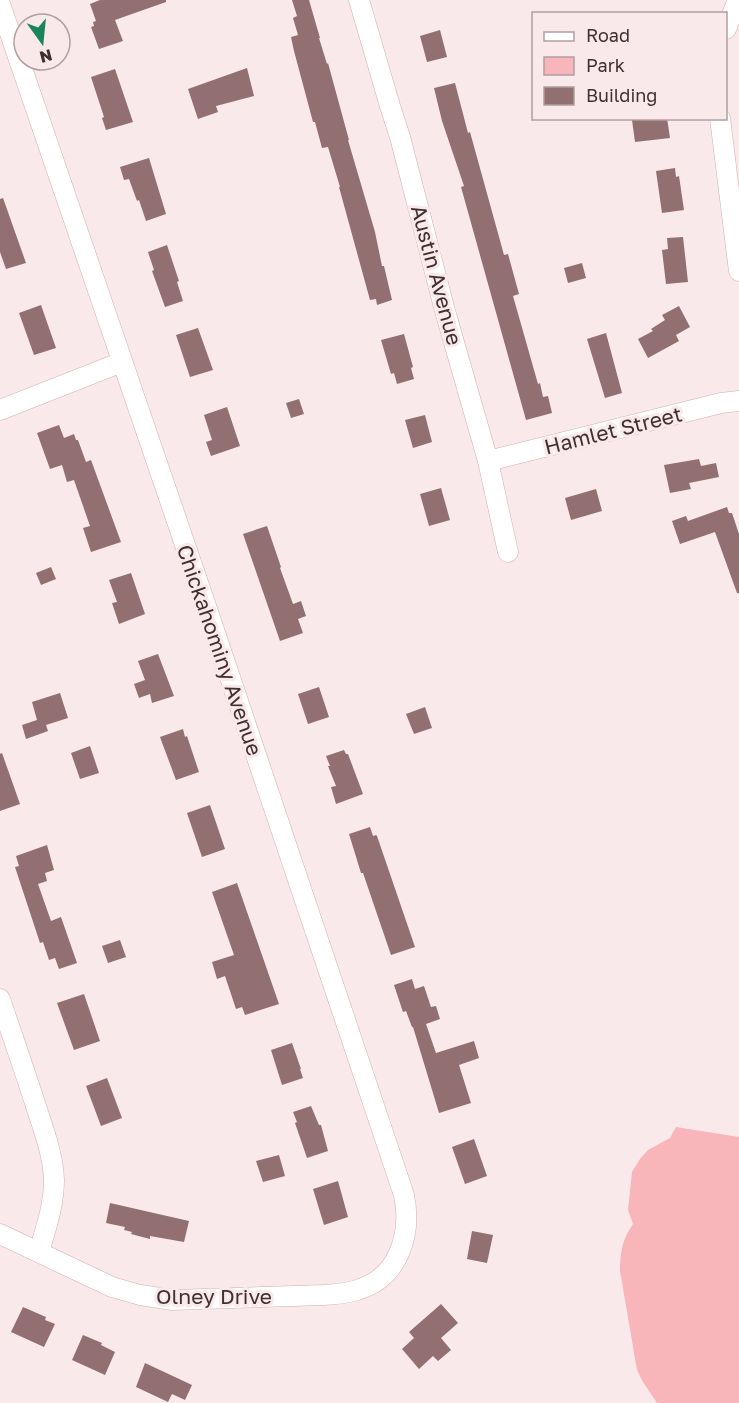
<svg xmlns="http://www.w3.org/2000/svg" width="739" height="1403" viewBox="0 0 739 1403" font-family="'Golos Text',sans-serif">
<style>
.green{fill:#f8b5ba}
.building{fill:#926f71}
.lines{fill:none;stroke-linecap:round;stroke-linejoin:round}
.street-casing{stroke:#d3adaf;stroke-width:21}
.street{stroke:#fff;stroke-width:20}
.labels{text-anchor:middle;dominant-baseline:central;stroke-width:6;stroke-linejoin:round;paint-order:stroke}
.street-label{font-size:21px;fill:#3f3030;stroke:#fae9ea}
</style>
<rect width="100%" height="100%" fill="#fae9ea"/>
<path class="green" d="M676 1127 739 1137V1403H657L643 1382 637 1370 620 1271C620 1254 622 1239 633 1224L628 1210 632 1172 640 1159 648 1150 670 1138Z"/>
<g class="building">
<polygon points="100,0 166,0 166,2 115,20 123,41 99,49 91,27 94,26 93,22 96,21 90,4"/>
<polygon points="292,0 309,0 320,38 319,38 327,64 328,63 349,140 348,140 375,232 382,266 384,266 392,300 377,305 376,299 370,300 339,187 340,187 328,147 322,148 315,122 313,122 294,51 291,37 298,35 293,18 297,16"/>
<polygon points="440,30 447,57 427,62 420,36"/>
<polygon points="247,68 254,96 216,106 218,112 198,119 188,89"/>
<polygon points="115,69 133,122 106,130 102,118 104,117 91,77"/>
<polygon points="455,83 468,133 470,132 504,255 508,254 519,294 513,296 538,384 540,383 543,397 548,396 552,413 526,420 461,187 464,186 442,121 434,88"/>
<polygon points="648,118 667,118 670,138 635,142 632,120"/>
<polygon points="149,158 166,214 146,221 139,200 137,201 129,179 124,180 120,167"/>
<polygon points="675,168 676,177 679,176 684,210 662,213 656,171"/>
<polygon points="3,198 26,263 6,269 0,252 0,199"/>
<polygon points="683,237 688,282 666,284 662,250 668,249 667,238"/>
<polygon points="167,245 179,281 177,282 183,301 165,307 152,271 154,270 148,252"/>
<polygon points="582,263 586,278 568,283 564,268"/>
<polygon points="41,305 56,348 34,355 19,313"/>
<polygon points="679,306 690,327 676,335 679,341 648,358 638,339 653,331 651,329 665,320 662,315"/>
<polygon points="198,328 213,370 190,377 176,335"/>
<polygon points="606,333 622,393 605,398 587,339"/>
<polygon points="404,334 413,367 411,368 414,379 397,384 394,373 391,374 381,340"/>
<polygon points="299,399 304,414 291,418 286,403"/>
<polygon points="227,407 240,446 211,456 206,442 212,440 204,415"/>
<polygon points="425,415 432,442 413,448 405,420"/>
<polygon points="59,425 64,438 74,434 76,440 78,440 86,462 91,460 121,542 91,552 83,528 90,526 74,480 67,482 62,465 50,469 37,433"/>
<polygon points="699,459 701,466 716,463 719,477 689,483 691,489 670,493 664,465"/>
<polygon points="441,488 450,520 429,526 420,494"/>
<polygon points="596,489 602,511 571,520 565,498"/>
<polygon points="727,507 729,513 732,513 739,534 739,593 737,593 715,532 680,544 672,521 686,516 688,521"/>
<polygon points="267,526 281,567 280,568 293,604 301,601 306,616 298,619 303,633 280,641 243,534"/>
<polygon points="51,567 56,579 41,585 36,573"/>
<polygon points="131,573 145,614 119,624 112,603 117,602 109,580"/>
<polygon points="158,654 174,696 152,703 150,694 139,698 134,684 145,680 138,661"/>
<polygon points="319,687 329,717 308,724 298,694"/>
<polygon points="60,693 68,718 46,725 48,731 26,739 22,725 37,720 32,702"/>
<polygon points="425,707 432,728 414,734 406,714"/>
<polygon points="183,729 185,737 187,736 199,772 176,780 160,737"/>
<polygon points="90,746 99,773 80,779 71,753"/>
<polygon points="344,750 346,754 348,754 363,794 336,804 331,787 336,786 328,766 330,766 326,756"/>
<polygon points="2,753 20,804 0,811 0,754"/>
<polygon points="210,805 225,849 202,857 187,813"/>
<polygon points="370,827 373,836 376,835 377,836 415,947 391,955 363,873 361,873 349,834"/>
<polygon points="47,845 54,870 45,873 47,881 38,884 51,921 61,917 77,963 59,969 55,958 49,960 43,942 40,943 15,867 19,866 16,856"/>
<polygon points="237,883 279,1004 245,1015 242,1007 236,1009 225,976 217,979 212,962 234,955 212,892"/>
<polygon points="120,940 126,957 108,963 102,946"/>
<polygon points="412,979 415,989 424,986 431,1007 436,1006 440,1019 426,1024 436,1053 474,1041 479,1058 459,1065 471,1103 439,1113 413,1027 412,1027 406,1011 403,1012 394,985"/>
<polygon points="84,994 100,1041 74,1050 57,1003"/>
<polygon points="292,1043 301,1069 300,1069 303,1078 282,1085 271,1050"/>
<polygon points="107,1078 122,1118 101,1126 86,1086"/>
<polygon points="311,1106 319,1125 321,1125 328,1151 307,1158 295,1123 297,1122 293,1112"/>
<polygon points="474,1139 487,1176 465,1184 452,1147"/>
<polygon points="279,1155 285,1176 263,1182 256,1161"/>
<polygon points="338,1181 348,1217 324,1225 313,1189"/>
<polygon points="110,1203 189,1221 184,1242 150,1236 150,1239 131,1234 132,1232 124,1230 125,1227 106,1223"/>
<polygon points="472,1231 493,1235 487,1263 467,1259"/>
<polygon points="441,1304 458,1323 441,1338 451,1350 438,1361 433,1356 419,1369 402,1349 414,1338 409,1332"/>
<polygon points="23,1307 46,1317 45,1320 55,1324 44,1347 11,1332"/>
<polygon points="83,1335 102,1343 101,1345 115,1352 105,1375 72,1360"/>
<polygon points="145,1363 192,1385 185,1400 172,1394 168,1402 136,1387"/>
</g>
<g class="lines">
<defs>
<g id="street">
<polyline points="359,0 390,106 400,137 445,311 488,461 508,552"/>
<path d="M0 4 206 606 404 1195C412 1234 399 1278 357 1290 346 1294 335 1294 324 1295L173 1300 140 1295 112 1287 0 1234"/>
<polyline points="726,29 738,0"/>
<polyline points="720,118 739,271"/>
<polyline points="0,410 122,362"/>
<polyline points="488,461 721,403 739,401"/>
<path d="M0 999C11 1032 23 1066 34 1100 42 1126 53 1152 54 1180 54 1205 46 1228 39 1252"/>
</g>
</defs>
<use href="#street" class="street-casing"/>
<use href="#street" class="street"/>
</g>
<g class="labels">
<g class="street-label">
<text transform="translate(437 275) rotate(75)">Austin Avenue</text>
<text transform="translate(613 430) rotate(-14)">Hamlet Street</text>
<text transform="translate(220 650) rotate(71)">Chickahominy Avenue</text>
<text x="214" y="1296">Olney Drive</text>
</g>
</g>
<rect x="532" y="12" width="195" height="108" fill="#fae9ea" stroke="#af9fa0" stroke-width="1.5"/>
<rect x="544" y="32" width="30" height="9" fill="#ffffff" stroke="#af9fa0" stroke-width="1.5"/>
<text x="586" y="42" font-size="18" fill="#3f3030">Road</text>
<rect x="544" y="57" width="30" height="18" fill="#f8b5ba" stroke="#af9fa0" stroke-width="1.5"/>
<text x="586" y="72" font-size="18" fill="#3f3030">Park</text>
<rect x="544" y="87" width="30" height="18" fill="#926f71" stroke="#af9fa0" stroke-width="1.5"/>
<text x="586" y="102" font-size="18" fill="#3f3030">Building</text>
<g transform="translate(42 42) rotate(165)"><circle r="28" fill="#fae9ea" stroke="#af9fa0" stroke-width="1.5"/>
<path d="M0-4.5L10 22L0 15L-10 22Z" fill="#1a845f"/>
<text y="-9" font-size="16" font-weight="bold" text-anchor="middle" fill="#3f3030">N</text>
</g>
</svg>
